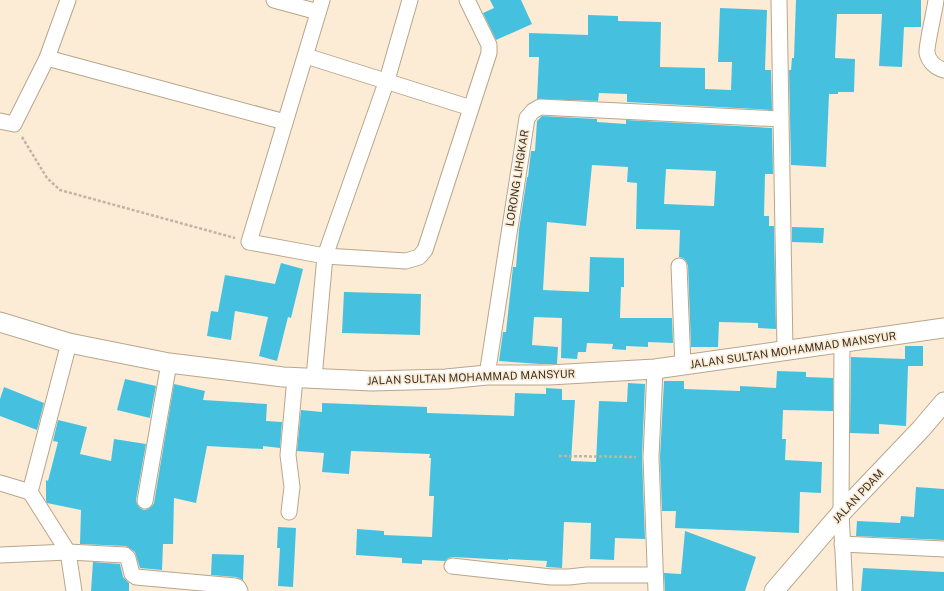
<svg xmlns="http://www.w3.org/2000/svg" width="944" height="591" viewBox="0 0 944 591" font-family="'Public Sans',sans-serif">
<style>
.building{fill:#45c1df;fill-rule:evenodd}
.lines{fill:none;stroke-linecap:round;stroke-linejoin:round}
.minor-casing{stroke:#b8a68b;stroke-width:17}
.tertiary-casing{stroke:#b8a68b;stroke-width:21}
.path{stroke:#c2b4a1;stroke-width:2.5;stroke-dasharray:3 2;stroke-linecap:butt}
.minor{stroke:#fff;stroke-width:15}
.tertiary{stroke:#fff;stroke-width:19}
.labels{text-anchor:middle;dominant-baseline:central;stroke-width:3.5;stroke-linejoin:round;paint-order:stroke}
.street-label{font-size:11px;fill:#3b3328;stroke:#fcecd6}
</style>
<rect width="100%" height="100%" fill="#fcecd6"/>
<g class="building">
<polygon points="490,0 521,0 532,24 496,40 483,13 494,8"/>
<polygon points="796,0 921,0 921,27 904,27 902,67 879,66 882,14 837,14 835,58 855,59 854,92 838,92 838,94 829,94 826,167 791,165 789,70 791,70 792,58 794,58"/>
<polygon points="720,8 767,10 765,70 771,70 772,110 627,102 627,94 599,93 598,101 537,99 539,57 529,57 529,33 588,35 588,15 618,16 618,21 661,22 660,67 705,68 705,89 731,90 732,62 718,62"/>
<path d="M542 116 597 119V122L626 124V120L772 128 773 174H765L764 216H769V226H774L776 329 758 328V323L719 322 718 347H691L688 266 686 261 683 258 679 257 680 230 636 229 637 183 627 182 628 167 592 165 586 226 547 222 543 290 589 292 590 257 624 258V287H621L620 318H672L673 343 648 342V347L626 346V350L612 349 613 344 587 343 586 352H578L577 359 561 358 562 318 534 317 532 345 558 347 557 364H540L499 361 503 332H506L513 267H516L519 230 527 177H528L531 151H535L537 121ZM666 169 716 171 714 206 664 204Z"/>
<polygon points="792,227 824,228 823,243 792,242"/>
<polygon points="281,263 303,269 291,318 288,317 277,361 259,356 268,317 235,311 231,340 207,336 211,311 218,312 225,275 275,284"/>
<polygon points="344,292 421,294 420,335 342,333"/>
<polygon points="905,346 923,346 923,366 908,366 906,426 879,424 879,434 850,433 851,357 905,359"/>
<polygon points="777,371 806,372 806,377 833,378 833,411 783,410 782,439 786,439 785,460 822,462 821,493 800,492 799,533 675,528 676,511 662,511 660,457 664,381 684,381 684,389 740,391 740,386 776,388"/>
<polygon points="125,379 156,386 150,418 117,410"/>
<polygon points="628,383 645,384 642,457 645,539 615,538 614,560 590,559 591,523 564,522 562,568 546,567 547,561 508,559 508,560 453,557 448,558 445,561 422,560 422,564 402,563 402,558 356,555 357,529 384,531 384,535 432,537 434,496 429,496 431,458 429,458 430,454 351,451 349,474 322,472 324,453 297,451 301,410 322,412 322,403 427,407 427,413 514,416 515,393 546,394 546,388 562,389 562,400 575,400 571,461 596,462 599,401 627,402"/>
<polygon points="174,384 205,391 203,400 267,404 266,421 282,422 280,448 263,446 263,449 207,446 196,503 174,498 173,544 163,544 162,570 140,568 135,552 126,546 80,544 81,510 47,503 46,500 46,480 48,481 58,442 53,441 58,420 87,427 80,454 111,461 114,439 146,444 136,500 137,504 140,508 144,510 148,509 152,506 154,503"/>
<polygon points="4,387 44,403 37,430 0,416 0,399"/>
<polygon points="916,487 944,489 944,540 856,536 857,521 900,523 901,516 914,517"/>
<polygon points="278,527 296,528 293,587 278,586 280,548 277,548"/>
<polygon points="685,531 756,557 745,591 665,591 664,573 681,574"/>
<polygon points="212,554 244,555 243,580 236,577 211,575"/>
<polygon points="93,562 120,564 123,577 129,583 129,591 91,591"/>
<polygon points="863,568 944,572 944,591 861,591"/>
</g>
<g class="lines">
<defs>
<g id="minor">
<polyline points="274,0 318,12"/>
<polyline points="322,0 249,242 325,256 406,261 419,257 425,250 489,53 489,45 467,0"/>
<polyline points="779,0 785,351"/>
<path d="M936 0C935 10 926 46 927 53 929 62 936 68 944 70"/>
<polyline points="306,56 471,108"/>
<polyline points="47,58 285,122"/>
<polyline points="0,121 14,124 47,58 68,0"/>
<polyline points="679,266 683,366"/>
<polyline points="69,343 30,492 68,552 74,591"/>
<polyline points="842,343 841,513 845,591"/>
<polyline points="655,369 651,457 656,591"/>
<polyline points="487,375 527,118 533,111 540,107 781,119"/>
<polyline points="314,378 325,256 387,80 410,0"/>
<polyline points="0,483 30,492"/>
<polyline points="145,501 169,363"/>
<polyline points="289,512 292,487 288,455 295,378"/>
<polyline points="842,544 944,549"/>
<polyline points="0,555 68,552 125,555 128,558 132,574 136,577 235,586 238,587 240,591"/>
<polyline points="452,566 551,577 569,577 587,575 655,575"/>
</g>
<g id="tertiary">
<polyline points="0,322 69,343 169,363 283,377 372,381 446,379 487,375 549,375 655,369 944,328"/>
<polyline points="774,591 841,513 921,429 944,402"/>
</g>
</defs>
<use href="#minor" class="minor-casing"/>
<use href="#tertiary" class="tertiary-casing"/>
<g class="path">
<polyline points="22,137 47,178 60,190 235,238"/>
<polyline points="559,456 636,457"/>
</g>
<use href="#minor" class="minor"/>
<use href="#tertiary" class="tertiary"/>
</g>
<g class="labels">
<g class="street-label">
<text transform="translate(517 178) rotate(-81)">LORONG LIHGKAR</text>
<text transform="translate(793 350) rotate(-8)">JALAN SULTAN MOHAMMAD MANSYUR</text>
<text transform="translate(471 377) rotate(-2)">JALAN SULTAN MOHAMMAD MANSYUR</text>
<text transform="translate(858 496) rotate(-47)">JALAN PDAM</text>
</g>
</g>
</svg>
